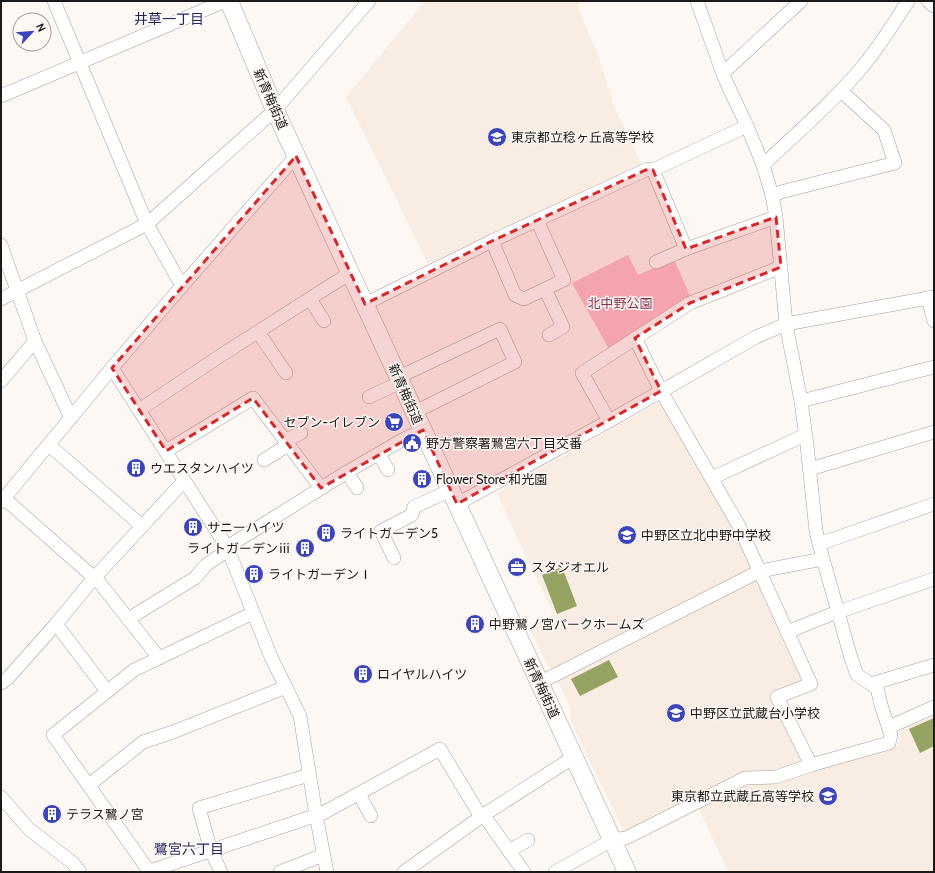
<svg xmlns="http://www.w3.org/2000/svg" width="935" height="873" viewBox="0 0 935 873" font-family="Cabin,'Noto Sans JP',sans-serif">
<style>
.built{fill:#f9ece3}
.green{fill:#fdc2d1}
.water{fill:#95a363}
.lines{fill:none;stroke-linecap:round;stroke-linejoin:round}
.minor-casing{stroke:#a59f9b;stroke-width:14}
.secondary-casing{stroke:#a59f9b;stroke-width:19}
.minor{stroke:#fff;stroke-width:13}
.secondary{stroke:#fff;stroke-width:18}
.marked{fill:#d62828;fill-opacity:0.2;stroke:#d62828;stroke-width:3;stroke-dasharray:8 5;stroke-linejoin:round}
.labels{text-anchor:middle;dominant-baseline:central;stroke-width:3;stroke-linejoin:round;paint-order:stroke}
.street-label{font-size:13px;fill:#1c1a18;stroke:#fef8f4}
.poi-label{font-size:13px;fill:#1c1a18;stroke:#fef8f4;text-anchor:start}
.park-label{font-size:13px;fill:#84314e;stroke:#fef8f4}
.neighbourhood-label{font-size:14px;fill:#1f265e;stroke:#fef8f4}
</style>
<rect width="100%" height="100%" fill="#fef8f4"/>
<g class="built">
<polygon points="425,1 582,1 577,5 598,55 615,108 643,167 429,266 346,97"/>
<polygon points="659,402 664,404 734,529 752,566 751,570 552,672 543,656 529,627 554,614 519,542 497,493"/>
<polygon points="757,579 804,679 773,695 801,759 799,764 624,832 571,722 569,704 557,680"/>
<polygon points="934,713 934,872 728,872 698,807 745,784 776,781 898,745 901,728"/>
</g>
<polygon class="green" points="628,255 638,275 674,259 691,298 609,349 572,283"/>
<g class="water">
<polygon points="562,567 577,606 557,614 542,575"/>
<polygon points="609,660 618,677 580,696 571,679"/>
<polygon points="934,718 934,746 920,753 909,729"/>
</g>
<g class="lines">
<defs>
<g id="minor">
<polyline points="54,1 147,224 182,286"/>
<polyline points="928,1 934,6"/>
<polyline points="723,73 801,1"/>
<polyline points="1,96 225,1"/>
<path d="M763 165C797 133 833 102 863 66 880 46 894 23 908 1"/>
<polyline points="653,170 686,249"/>
<polyline points="772,196 781,192 895,163 884,130 841,91"/>
<polyline points="492,241 515,295 524,299 564,280 537,220"/>
<polyline points="1,245 35,341 71,418"/>
<polyline points="656,262 686,249 776,217"/>
<polyline points="545,289 563,327 549,335"/>
<polyline points="928,298 934,321"/>
<polyline points="1,299 147,224 275,110 369,1"/>
<polyline points="310,299 324,321"/>
<polyline points="365,304 492,241 648,169 653,170 747,126"/>
<polyline points="258,332 286,373"/>
<polyline points="635,338 661,391 739,526 811,684 777,697 811,765"/>
<polyline points="112,368 227,547 271,657 300,716 316,815 327,872"/>
<polyline points="399,377 500,329 515,362 415,412"/>
<polyline points="1,381 35,341"/>
<polyline points="369,397 401,382"/>
<polyline points="801,401 934,367"/>
<polyline points="139,410 223,354 350,273"/>
<polyline points="609,421 582,373 690,303 781,267"/>
<polyline points="286,440 301,433"/>
<polyline points="49,445 142,526"/>
<polyline points="166,451 253,398 321,488"/>
<polyline points="379,454 388,470"/>
<polyline points="264,460 288,445"/>
<polyline points="810,469 934,432"/>
<polyline points="347,472 357,488"/>
<polyline points="712,478 805,435"/>
<polyline points="4,498 99,582 159,658"/>
<polyline points="1,502 112,368 182,286 296,156"/>
<polyline points="457,504 609,421 756,337 786,324 934,297"/>
<polyline points="819,544 934,504"/>
<polyline points="227,547 347,472 402,440 423,430"/>
<polyline points="394,558 381,531 412,515 414,507 451,490"/>
<polyline points="128,619 195,578 206,565 222,554 229,552"/>
<polyline points="56,624 107,691"/>
<polyline points="787,632 832,614 934,579"/>
<polyline points="1,683 8,678 56,624 94,578 184,481"/>
<polyline points="539,683 760,571 823,559"/>
<polyline points="871,684 934,665"/>
<polyline points="889,727 934,707"/>
<polyline points="89,785 143,742 173,732 286,687"/>
<polyline points="359,794 371,816"/>
<polyline points="1,797 29,829 73,863 80,872"/>
<polyline points="509,851 528,840"/>
<polyline points="149,871 53,735 134,670 253,613"/>
<polyline points="147,872 323,813 440,749 478,812 487,820 524,872"/>
<polyline points="221,872 211,851 199,808 309,775"/>
<polyline points="280,872 323,855"/>
<polyline points="404,872 482,816 574,757"/>
<polyline points="555,872 612,840 626,838 745,778 776,777 811,765 889,743 891,735 881,705 877,688 857,675 851,658 823,559 816,531 807,445 801,401 786,324 776,217 772,195 763,165 747,126 724,77 697,1"/>
</g>
<polyline id="secondary" points="229,1 275,110 627,872"/>
</defs>
<use href="#minor" class="minor-casing"/>
<use href="#secondary" class="secondary-casing"/>
<use href="#minor" class="minor"/>
<use href="#secondary" class="secondary"/>
</g>
<path class="marked" d="M296 156 365 304 492 241 648 169 653 170 686 249 776 217 781 267 690 303 635 338 661 391 457 504 423 430 321 488 253 398 166 451 112 368Z"/>
<defs>
<symbol id="school-disc" viewBox="-11 -11 22 22"><circle r="9.5" fill="#3b44b8" stroke="#fef8f4"/><path d="M0-5L7-2L0 1L-7-2ZM-4 1L0 2.5L4 1V4Q0 6-4 4Z" fill="#fff"/></symbol>
<symbol id="supermarket-disc" viewBox="-11 -11 22 22"><circle r="9.5" fill="#3b44b8" stroke="#fef8f4"/><path d="M-6-5.5h2.5l.6 2H6L4.5 2H-2.5L-4.4-4H-6ZM-1.5 3.2a1.3 1.3 0 1 0 .1 0ZM3 3.2a1.3 1.3 0 1 0 .1 0Z" fill="#fff"/></symbol>
<symbol id="civic-disc" viewBox="-11 -11 22 22"><circle r="9.5" fill="#3b44b8" stroke="#fef8f4"/><path d="M-.6-6.5H3V-4.5H.6V-3L4-1V1h2V6H-6V1h2V-1L-.6-3ZM-1.2 2.5V6h2.4V2.5Z" fill="#fff"/></symbol>
<symbol id="building-disc" viewBox="-11 -11 22 22"><circle r="9.5" fill="#3b44b8" stroke="#fef8f4"/><path d="M-4-6H4V6H1V3H-1V6H-4ZM-2.5-4.3h1.7v1.8h-1.7ZM.8-4.3h1.7v1.8H.8ZM-2.5-1h1.7V.8h-1.7ZM.8-1h1.7V.8H.8Z" fill="#fff"/></symbol>
<symbol id="office-disc" viewBox="-11 -11 22 22"><circle r="9.5" fill="#3b44b8" stroke="#fef8f4"/><path d="M-6-3h4V-5.5h4V-3h4V5H-6ZM-1-4.5V-3h2v-1.5ZM-6 0V1H6V0Z" fill="#fff"/></symbol>
</defs>
<g fill-rule="evenodd">
<use href="#school-disc" x="486" y="126" width="22" height="22"/>
<use href="#supermarket-disc" x="383" y="411" width="22" height="22"/>
<use href="#civic-disc" x="401" y="432" width="22" height="22"/>
<use href="#building-disc" x="125" y="457" width="22" height="22"/>
<use href="#building-disc" x="411" y="468" width="22" height="22"/>
<use href="#building-disc" x="182" y="516" width="22" height="22"/>
<use href="#building-disc" x="315" y="522" width="22" height="22"/>
<use href="#school-disc" x="616" y="524" width="22" height="22"/>
<use href="#building-disc" x="294" y="537" width="22" height="22"/>
<use href="#office-disc" x="506" y="556" width="22" height="22"/>
<use href="#building-disc" x="243" y="563" width="22" height="22"/>
<use href="#building-disc" x="464" y="613" width="22" height="22"/>
<use href="#building-disc" x="352" y="663" width="22" height="22"/>
<use href="#school-disc" x="665" y="702" width="22" height="22"/>
<use href="#school-disc" x="817" y="785" width="22" height="22"/>
<use href="#building-disc" x="41" y="803" width="22" height="22"/>
</g>
<g class="labels">
<g class="street-label">
<text transform="translate(271 99) rotate(66)">新青梅街道</text>
<text transform="translate(406 394) rotate(66)">新青梅街道</text>
<text transform="translate(542 688) rotate(65)">新青梅街道</text>
</g>
<g class="poi-label">
<text x="511" y="137">東京都立稔ヶ丘高等学校</text>
<text x="380" y="422" text-anchor="end">セブン-イレブン</text>
<text x="426" y="443">野方警察署鷺宮六丁目交番</text>
<text x="150" y="468">ウエスタンハイツ</text>
<text x="436" y="479">Flower Store 和光園</text>
<text x="207" y="527">サニーハイツ</text>
<text x="340" y="533">ライトガーデン5</text>
<text x="641" y="535">中野区立北中野中学校</text>
<text x="291" y="548" text-anchor="end">ライトガーデンⅲ</text>
<text x="531" y="567">スタジオエル</text>
<text x="268" y="574">ライトガーデンⅠ</text>
<text x="489" y="624">中野鷺ノ宮パークホームズ</text>
<text x="377" y="674">ロイヤルハイツ</text>
<text x="690" y="713">中野区立武蔵台小学校</text>
<text x="814" y="796" text-anchor="end">東京都立武蔵丘高等学校</text>
<text x="66" y="814">テラス鷺ノ宮</text>
</g>
<g class="park-label">
<text x="620" y="303">北中野公園</text>
</g>
<g class="neighbourhood-label">
<text x="169" y="19">井草一丁目</text>
<text x="189" y="849">鷺宮六丁目</text>
</g>
</g>
<rect width="935" height="873" fill="none" stroke="#1c1a18" stroke-width="4"/>
<g transform="translate(32 32) rotate(64)"><circle r="19" fill="#fef8f4" stroke="#a49f9c"/>
<path d="M0-3L7 15L0 10L-7 15Z" fill="#3b44b8"/>
<text y="-6" font-size="11" font-weight="bold" text-anchor="middle" fill="#1c1a18">N</text>
</g>
</svg>
